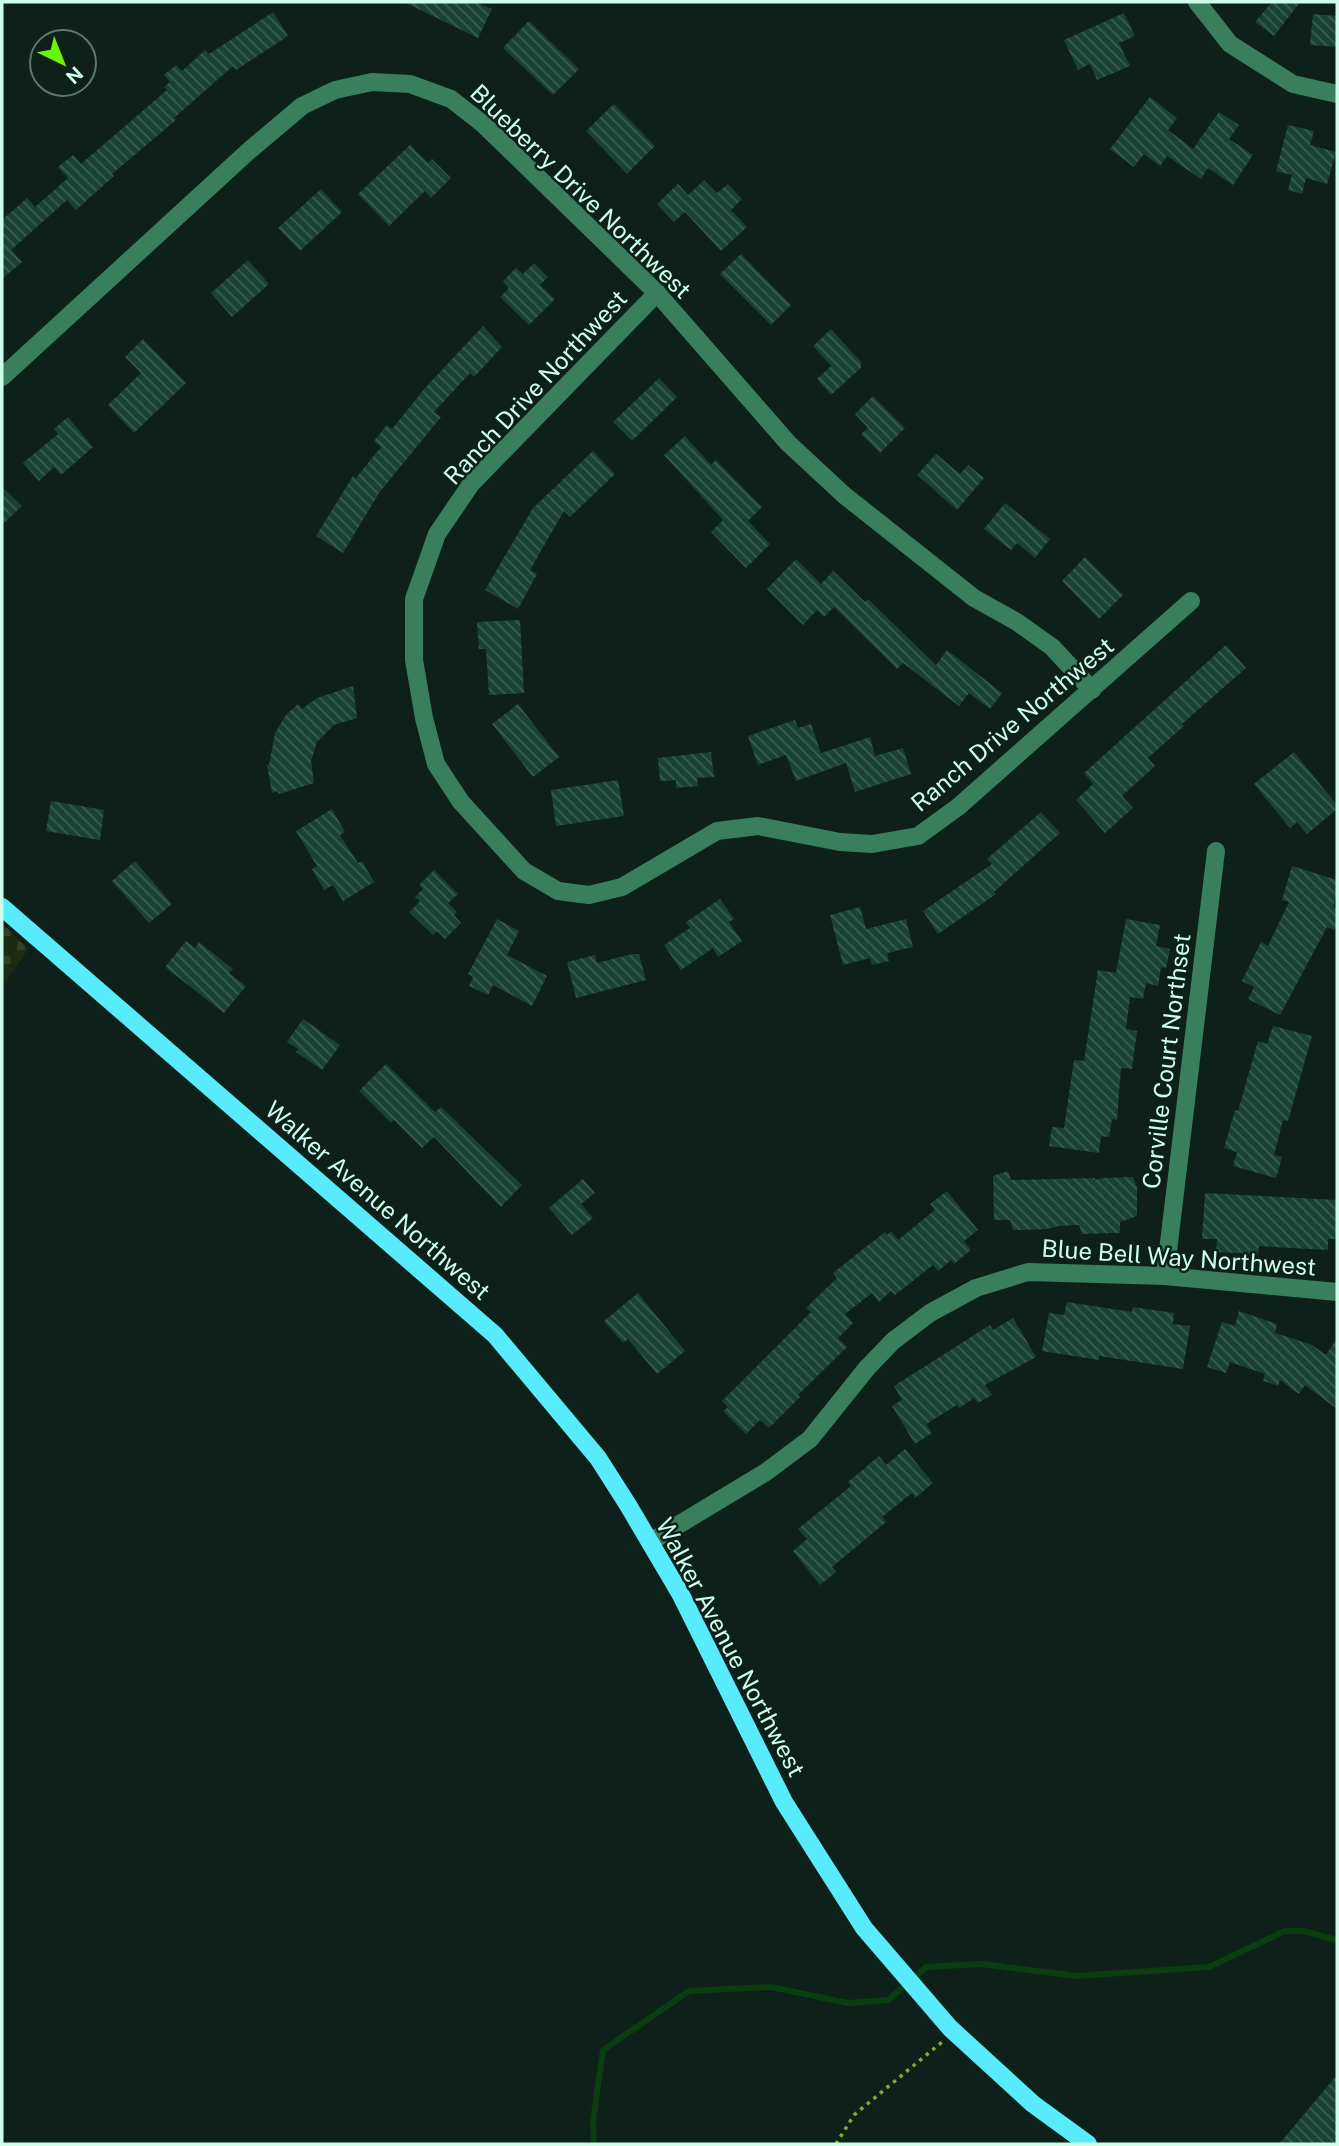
<svg xmlns="http://www.w3.org/2000/svg" width="1339" height="2146" viewBox="0 0 1339 2146" font-family="'Public Sans',sans-serif">
<style>
.cemetery{fill:url(#cemetery-stones)}
.lines{fill:none;stroke-linecap:round;stroke-linejoin:round}
.stream{stroke:#0a3d10;stroke-width:6}
.building{fill:url(#building-back-hatch)}
.path{stroke:#7ab030;stroke-width:3.5;stroke-dasharray:3.5 5;stroke-linecap:butt}
.minor{stroke:#397f5d;stroke-width:18}
.major{stroke:#57ebfc;stroke-width:18}
.labels{text-anchor:middle;dominant-baseline:central;stroke-width:5;stroke-linejoin:round;paint-order:stroke}
.street-label{font-size:24px;fill:#cefeeb;stroke:#0d211a}
</style>
<defs>
<pattern id="cemetery-stones" width="16" height="16" patternUnits="userSpaceOnUse" patternTransform="scale(1.75)"><rect width="16" height="16" fill="#1f2b11"/><path d="M2 7V4a2 2 0 0 1 4 0v3zM10 15v-3a2 2 0 0 1 4 0v3z" fill="#344028"/></pattern>
<pattern id="building-back-hatch" width="6" height="6" patternUnits="userSpaceOnUse" patternTransform="scale(1.75)"><rect width="6" height="6" fill="#1a4135"/><path d="M-1 5l2 2M0 0l6 6M5-1l2 2" fill="none" stroke="#3a5e52"/></pattern>
</defs>
<rect width="100%" height="100%" fill="#0d211a"/>
<polygon class="cemetery" points="2,923 28,949 2,987"/>
<g class="lines">
<polyline class="stream" points="594,2144 593,2121 603,2050 689,1991 771,1987 848,2003 888,2000 926,1967 981,1964 1077,1976 1209,1967 1285,1931 1303,1931 1337,1940"/>
</g>
<g class="building">
<polygon points="404,2 476,2 492,9 478,38"/>
<polygon points="1272,2 1300,2 1274,36 1255,22"/>
<polygon points="273,12 288,36 236,70 233,66 174,118 176,120 112,174 114,176 76,210 67,200 11,250 22,262 2,279 2,220 27,198 35,207 68,178 58,167 73,155 81,164 167,90 164,87 170,82 164,75 176,65 182,71 205,50 209,54"/>
<polygon points="1124,13 1135,36 1119,43 1130,66 1097,80 1090,64 1078,70 1064,40"/>
<polygon points="1313,14 1337,16 1337,47 1310,45"/>
<polygon points="529,21 579,69 553,95 503,48"/>
<polygon points="1150,97 1177,118 1168,130 1193,149 1219,112 1239,125 1229,139 1253,155 1233,185 1208,168 1201,179 1167,156 1160,166 1144,154 1134,167 1110,149"/>
<polygon points="614,104 655,146 627,174 586,131"/>
<polygon points="1288,125 1314,131 1310,145 1336,152 1327,184 1306,178 1302,194 1288,190 1292,175 1276,171"/>
<polygon points="410,145 428,163 432,159 451,178 431,198 425,191 389,226 358,194"/>
<polygon points="704,180 717,193 728,184 742,199 731,210 747,227 721,251 685,212 674,222 657,204 678,184 688,195"/>
<polygon points="321,189 342,212 300,251 278,228"/>
<polygon points="741,254 791,305 771,325 720,274"/>
<polygon points="248,260 269,284 232,317 211,293"/>
<polygon points="534,263 548,277 540,285 555,299 529,325 500,297 509,288 503,281 516,268 523,274"/>
<polygon points="483,326 502,347 474,377 470,373 434,412 441,417 379,493 343,553 316,536 353,476 356,478 381,447 374,441 387,425 392,429 425,388"/>
<polygon points="831,329 861,362 861,368 831,395 817,379 831,366 813,346"/>
<polygon points="143,339 186,383 134,433 108,405 141,373 125,357"/>
<polygon points="659,378 677,397 632,441 613,422"/>
<polygon points="873,396 905,428 880,453 861,434 868,428 855,414"/>
<polygon points="68,417 93,447 61,475 54,467 39,481 23,463 58,434 54,429"/>
<polygon points="685,436 711,465 716,460 762,507 748,521 770,544 746,568 711,532 723,520 664,455"/>
<polygon points="593,451 615,474 570,517 564,511 530,570 537,574 518,609 485,590 533,508"/>
<polygon points="936,454 960,474 968,465 984,478 957,510 917,475"/>
<polygon points="2,487 22,506 2,525"/>
<polygon points="1005,503 1050,539 1035,558 1017,543 1011,550 984,529"/>
<polygon points="1085,557 1123,595 1099,619 1062,581"/>
<polygon points="796,559 821,584 833,571 865,602 868,599 936,665 947,650 1002,693 990,709 969,693 959,706 903,663 897,669 834,607 824,617 817,610 803,625 767,589"/>
<polygon points="520,620 524,693 489,695 486,649 479,649 477,622"/>
<polygon points="1226,645 1246,668 1182,724 1184,726 1148,758 1155,766 1122,796 1133,808 1105,833 1076,800 1093,784 1084,773"/>
<polygon points="353,686 357,718 334,725 317,742 311,761 314,783 279,794 277,791 272,793 267,765 269,765 275,733 286,715 298,704 302,709 317,698"/>
<polygon points="518,704 559,757 533,777 492,724"/>
<polygon points="795,720 798,728 811,724 821,753 870,737 875,756 903,748 911,774 855,792 846,763 796,781 786,755 758,765 748,736"/>
<polygon points="711,752 714,777 697,778 698,786 676,788 676,780 660,781 658,758"/>
<polygon points="1294,752 1337,805 1337,809 1307,834 1297,822 1290,828 1254,784"/>
<polygon points="618,780 624,816 556,826 551,790"/>
<polygon points="51,801 104,810 100,840 46,831"/>
<polygon points="332,809 345,832 340,835 358,863 362,861 374,882 343,901 333,885 324,890 312,869 317,866 296,831"/>
<polygon points="1041,812 1060,833 994,892 996,894 938,934 923,911 992,864 987,859"/>
<polygon points="135,861 172,904 149,923 112,881"/>
<polygon points="1292,866 1337,880 1337,892 1333,907 1337,908 1337,921 1335,930 1327,927 1280,1015 1248,999 1254,987 1242,981 1261,942 1268,946 1289,902 1282,900"/>
<polygon points="434,870 458,894 448,903 457,912 454,915 461,923 445,939 437,931 433,935 409,912 420,901 415,897 423,889 419,885"/>
<polygon points="720,899 734,919 729,922 742,941 718,957 713,948 681,970 664,945 690,928 686,922"/>
<polygon points="860,907 866,929 906,919 913,947 887,953 889,961 872,965 870,958 843,965 830,915"/>
<polygon points="497,919 519,931 507,955 547,976 532,1006 493,985 488,995 469,986 473,977 468,974"/>
<polygon points="1126,919 1160,925 1156,946 1170,949 1166,968 1161,967 1158,986 1146,983 1143,999 1130,997 1126,1029 1137,1031 1132,1069 1121,1068 1117,1120 1112,1119 1109,1137 1101,1136 1099,1153 1049,1146 1052,1127 1064,1128 1074,1060 1084,1061 1098,970 1116,973"/>
<polygon points="186,941 195,948 199,942 233,969 229,973 246,986 224,1013 165,967"/>
<polygon points="632,954 639,954 646,980 576,998 567,962 595,955 597,963"/>
<polygon points="303,1019 340,1045 322,1070 296,1052 298,1049 287,1042"/>
<polygon points="1273,1026 1312,1036 1288,1121 1283,1120 1274,1155 1282,1157 1276,1178 1233,1166 1237,1152 1224,1148 1235,1110 1238,1111 1258,1041 1267,1044"/>
<polygon points="386,1064 435,1112 441,1107 522,1185 501,1207 434,1137 422,1148 394,1120 391,1123 359,1091"/>
<polygon points="1008,1171 1011,1180 1095,1178 1095,1180 1103,1178 1133,1177 1137,1187 1137,1216 1120,1222 1120,1233 1082,1234 1079,1225 1059,1226 1047,1229 1013,1230 1010,1220 994,1220 993,1176"/>
<polygon points="583,1179 595,1193 581,1204 593,1218 572,1235 549,1208"/>
<polygon points="947,1191 978,1230 964,1241 971,1250 954,1264 951,1260 938,1271 933,1265 895,1295 891,1291 879,1302 872,1293 845,1314 853,1323 838,1338 847,1347 798,1395 800,1397 769,1428 760,1420 746,1434 723,1411 728,1407 722,1401 811,1312 806,1308 837,1278 833,1273 885,1232 887,1235 891,1231 898,1240 935,1210 930,1204"/>
<polygon points="1205,1193 1337,1200 1337,1239 1328,1239 1328,1250 1259,1246 1258,1254 1216,1252 1217,1239 1202,1239"/>
<polygon points="638,1293 685,1351 657,1374 628,1339 623,1343 604,1321"/>
<polygon points="1067,1302 1132,1312 1133,1307 1174,1313 1173,1324 1190,1326 1183,1369 1099,1356 1099,1360 1042,1351 1049,1313 1064,1315"/>
<polygon points="1239,1311 1277,1324 1275,1333 1312,1345 1326,1355 1337,1338 1337,1409 1305,1385 1299,1394 1280,1380 1278,1386 1263,1381 1265,1374 1230,1362 1226,1373 1207,1367 1222,1322 1235,1326"/>
<polygon points="1013,1318 1036,1357 985,1385 992,1395 978,1403 974,1398 959,1408 957,1405 926,1424 932,1433 915,1444 892,1406 902,1400 894,1386 990,1325 993,1330"/>
<polygon points="905,1449 933,1483 915,1498 912,1493 882,1517 886,1522 832,1567 836,1572 820,1585 793,1551 807,1539 798,1529 851,1486 848,1482 879,1456 886,1465"/>
<polygon points="1337,2075 1337,2144 1279,2144"/>
</g>
<g class="lines">
<polyline class="path" points="836,2144 854,2115 942,2042"/>
<g class="minor">
<polyline points="1197,2 1230,44 1293,84 1337,94"/>
<polyline points="657,293 471,484 437,534 414,599 414,660 424,718 436,764 461,802 524,871 558,891 589,895 622,887 717,831 758,826 840,842 872,844 918,836 958,807 1191,601"/>
<polyline points="2,377 251,149 302,106 335,90 372,82 410,84 451,99 483,124 657,293 788,443 844,495 974,598 1017,622 1052,647 1092,690"/>
<polyline points="1165,1276 1216,851"/>
<polyline points="650,1542 766,1472 810,1439 867,1368 893,1341 930,1313 976,1288 1028,1272 1165,1276 1337,1292"/>
</g>
<polyline class="major" points="2,907 495,1335 598,1458 628,1505 681,1595 784,1802 864,1928 950,2028 1033,2104 1088,2144"/>
</g>
<g class="labels">
<g class="street-label">
<text transform="translate(581 191) rotate(44)">Blueberry Drive Northwest</text>
<text transform="translate(535 387) rotate(-47)">Ranch Drive Northwest</text>
<text transform="translate(1012 724) rotate(-40)">Ranch Drive Northwest</text>
<text transform="translate(1166 1061) rotate(-83)">Corville Court Northset</text>
<text transform="translate(378 1200) rotate(41)">Walker Avenue Northwest</text>
<text transform="translate(1179 1257) rotate(4)">Blue Bell Way Northwest</text>
<text transform="translate(731 1647) rotate(62)">Walker Avenue Northwest</text>
</g>
</g>
<rect width="1339" height="2146" fill="none" stroke="#cefeeb" stroke-width="7"/>
<g transform="translate(63 63) rotate(137)"><circle r="33" fill="#0d211a" stroke="#5a796e" stroke-width="2"/>
<path d="M0-5L12 26L0 18L-12 26Z" fill="#69f404"/>
<text y="-10" font-size="19" font-weight="bold" text-anchor="middle" fill="#cefeeb">N</text>
</g>
</svg>
